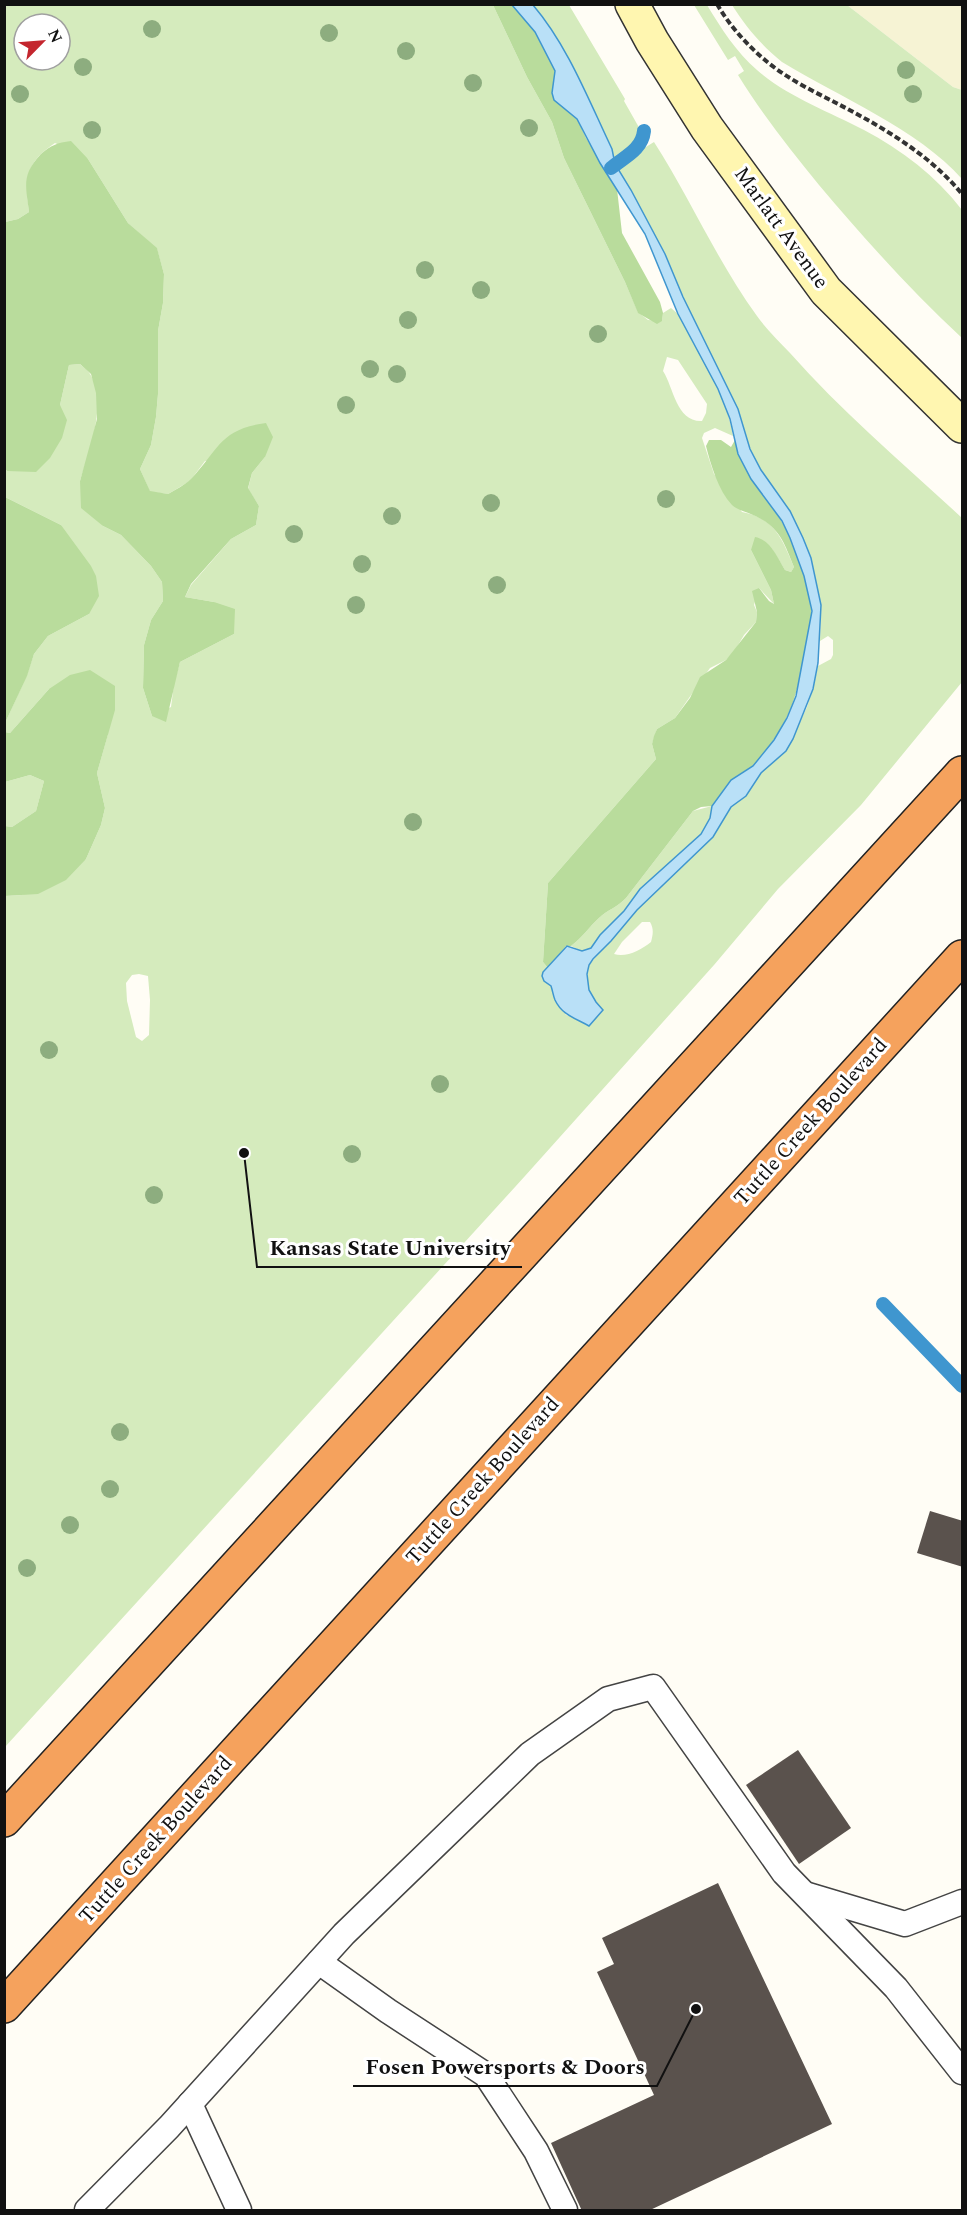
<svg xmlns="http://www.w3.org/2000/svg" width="967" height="2215" viewBox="0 0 967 2215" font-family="Spectral,serif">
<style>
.farmland{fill:#f6f3d4}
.green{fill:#d5ebbd;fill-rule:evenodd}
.forest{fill:#b9dc9c}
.water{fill:#b9e0f7;stroke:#3f96cf;stroke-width:1.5}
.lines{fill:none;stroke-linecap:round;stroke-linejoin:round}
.stream{stroke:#3f96cf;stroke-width:14}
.building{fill:#5a524d}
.lane-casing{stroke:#444;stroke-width:27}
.secondary-casing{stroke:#333;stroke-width:36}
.highway-casing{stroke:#222;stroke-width:36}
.path{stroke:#333;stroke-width:4;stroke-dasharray:6 3;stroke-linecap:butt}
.lane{stroke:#fff;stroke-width:24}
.secondary{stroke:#fff6b0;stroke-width:33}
.highway{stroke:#f5a25d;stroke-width:33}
.tree{fill:#8dad7f}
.labels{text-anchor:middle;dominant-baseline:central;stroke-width:6;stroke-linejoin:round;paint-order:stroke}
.street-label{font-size:21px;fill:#111;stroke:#fff}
.leader{fill:none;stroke:#111;stroke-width:2}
.callout-dot{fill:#111;stroke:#fff;stroke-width:2}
.callout-label{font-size:22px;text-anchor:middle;font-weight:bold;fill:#111;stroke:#fff;stroke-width:6;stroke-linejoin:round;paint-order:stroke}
</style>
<rect width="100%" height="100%" fill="#fffdf5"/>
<polygon class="farmland" points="847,5 962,5 962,90 953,87"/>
<g class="green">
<path d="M4 5H493L527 77 552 122 564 158 625 282 638 312 648 320 662 321 663 313 671 308 678 314C698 353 726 392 733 436L715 428 704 433 702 438 714 474 742 512C775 518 782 539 794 567L791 572 785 570 772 549 751 550 771 590 774 604 759 588 754 605 757 612 756 622 744 635 734 652 726 660 710 668 675 718 657 729 652 744 656 759 548 883 543 962 548 968 543 972 544 981 551 986 566 1015 574 1017 589 1026 603 1010 596 1002 589 990 587 981 589 965 637 910 713 837 731 807 746 796 761 773 786 751 807 707 813 689 818 666 831 659 833 655V640L828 636 820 641 821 605 811 558 790 511 761 470 750 449 738 409 683 297 665 254 631 190 615 164 612 149C589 101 568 46 533 5H569L625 99 624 101 641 131C639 147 622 147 623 161L654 142C690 198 717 261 757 316 766 329 779 341 790 353 843 413 904 464 962 518V682L861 805 778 889 714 965 525 1176 5 1747V896L22 895 86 859 101 825 105 808 97 773 108 734 49 689 10 733 5 732V723L26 677 34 654 48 636 89 614 61 525 5 497V469L7 471 60 405 69 365 80 364C83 367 88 370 90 374 108 401 89 453 80 481L103 526 121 535 151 566 162 582 163 601 151 620 144 645 143 688 152 716 171 707 174 684 180 662 234 634 214 602 185 597 191 585 231 539 256 525 259 506 248 489 252 473 265 457 205 461 190 481 168 494 150 492 140 469 151 445 156 417 158 394V331L163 303 164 274 157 249 128 223 88 159 55 143C25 163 25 179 29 212L18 219 5 222ZM24 24H60V60H24ZM667 357 678 360 707 404 706 413 702 421C676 422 674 388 663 371ZM642 922H650C654 929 653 934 651 942 641 950 626 958 614 954L622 942ZM139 974 148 976 150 1000 149 1035 142 1041 136 1037 127 1001 126 983 132 975Z"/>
<path d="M694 5H707C721 28 736 52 757 70 788 97 828 111 864 130 902 150 936 176 962 210V338C911 291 864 238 819 185 790 149 762 114 738 75L744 71 735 56 728 60Z"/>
<path d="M732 5H847L953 87 962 90V179C918 129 839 97 782 62 761 45 746 27 732 5Z"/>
<polygon points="30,775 44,781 36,811 12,827 5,826 5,782"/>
<path d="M712 806 710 818 701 834 640 889 624 911 600 935 591 948 582 951 571 946C582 938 589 927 599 918 607 910 618 907 626 898L693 811Z"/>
</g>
<g class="forest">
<polygon points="493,5 512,5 535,32 555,71 554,84 570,113 577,119 586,138 617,189 622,233 660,302 663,313 662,321 657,324 638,313 625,282 564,158 552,122 527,77"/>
<path d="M71 141 88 159 128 223 157 248 164 274 163 303 158 331V394L156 417 151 445 140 469 150 491 168 494C175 490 185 485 191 479 219 449 220 429 266 423L273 437 265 457 252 473 248 488 259 506 256 525 231 539 191 584 185 597 214 602 235 609 234 634 180 662 166 722 152 716 143 688 144 645 151 620 163 601 162 582 151 566 121 535 103 526 81 508 80 481 97 419 96 393 91 374 80 364 69 365 60 405 67 420 62 438 50 458 36 472 7 471 5 469V222L18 219 29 212C26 186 21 175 41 154 51 145 57 143 71 141Z"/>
<path d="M709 440H721L731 447 735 440C744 478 775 504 791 539 800 560 809 586 811 609 812 621 808 634 806 645 797 695 793 717 760 758 746 775 723 787 712 806L701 807 693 811 626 898C618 907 607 910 599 918 589 927 582 938 571 946H566L548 968 543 962 548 883 656 759 652 744 654 736 657 729 675 718 690 698 700 677 726 660 756 622 757 612 752 591 759 588 769 601 774 604 771 590 751 550 755 537C771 540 777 557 785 570L791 572 794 567C784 542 779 526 753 515 745 511 739 511 732 505 718 490 711 465 706 446Z"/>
<polygon points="5,497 61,525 91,566 96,576 99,596 89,614 48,636 34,654 27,676 5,723"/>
<polygon points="90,670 115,686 115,710 97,773 105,808 101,825 86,859 66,880 38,894 5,896 5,826 12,827 36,811 44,781 30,775 5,782 5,732 10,733 49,689 70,675"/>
</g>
<path class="water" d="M512 5H533C568 46 589 101 612 149L615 164 631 190 665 254 683 297 738 409 750 449 761 470 790 511 803 538 811 558 821 605 818 663 813 689 793 739 786 751 761 773 746 796 731 807 713 837 637 910 611 941 593 959 589 965 587 974 589 990 596 1002 603 1010 589 1026C575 1018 562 1015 555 1000 553 995 553 992 551 986L544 981 542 976 543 972 567 946 582 951 591 948 600 935 624 911 640 889 701 834 710 818 712 806 731 780 753 766 774 740 787 718 796 696 812 611 804 576 790 538 782 521 751 479 738 454 730 419 718 389 678 314 645 234 600 163 577 119 554 100 552 93 555 71 535 32Z"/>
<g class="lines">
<g class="stream">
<path d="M611 168C624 157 642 150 644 131"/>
<polyline points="883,1304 962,1386"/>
</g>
</g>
<g class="building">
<polygon points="930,1511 963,1521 963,1567 917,1553"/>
<polygon points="798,1750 851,1828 799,1864 746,1785"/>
<polygon points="718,1883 832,2124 648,2211 582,2211 551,2143 654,2095 597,1972 614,1964 602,1938"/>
</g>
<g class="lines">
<defs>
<g id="lane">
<polyline points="808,1895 905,1924 962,1902"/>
<polyline points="319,1962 388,2011 486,2075 536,2151 565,2210"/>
<polyline points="190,2104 239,2210"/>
<polyline points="87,2210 169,2127 344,1934 530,1754 608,1699 653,1687 784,1873 896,1988 962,2072"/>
</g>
<polyline id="secondary" points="632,4 652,41 707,128 826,291 962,426"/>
<g id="highway">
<polyline points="4,1820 962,773"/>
<polyline points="4,2006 962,957"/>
</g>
</defs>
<use href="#lane" class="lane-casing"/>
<use href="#secondary" class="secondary-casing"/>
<use href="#highway" class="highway-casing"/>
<path class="path" d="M717 4C729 25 746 44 765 60 787 79 815 92 840 105 884 128 930 155 962 194"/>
<use href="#lane" class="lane"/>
<use href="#secondary" class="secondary"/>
<use href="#highway" class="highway"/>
</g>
<g class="tree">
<circle cx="152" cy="29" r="9"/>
<circle cx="329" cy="33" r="9"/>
<circle cx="406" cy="51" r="9"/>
<circle cx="83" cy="67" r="9"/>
<circle cx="906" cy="70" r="9"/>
<circle cx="473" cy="83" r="9"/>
<circle cx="20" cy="94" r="9"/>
<circle cx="913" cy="94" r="9"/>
<circle cx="529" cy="128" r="9"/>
<circle cx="92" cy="130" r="9"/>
<circle cx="425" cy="270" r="9"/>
<circle cx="481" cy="290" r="9"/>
<circle cx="408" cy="320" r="9"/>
<circle cx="598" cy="334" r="9"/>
<circle cx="370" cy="369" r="9"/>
<circle cx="397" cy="374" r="9"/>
<circle cx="346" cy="405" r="9"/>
<circle cx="666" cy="499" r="9"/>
<circle cx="491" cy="503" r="9"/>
<circle cx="392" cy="516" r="9"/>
<circle cx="294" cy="534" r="9"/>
<circle cx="362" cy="564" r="9"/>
<circle cx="497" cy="585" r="9"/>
<circle cx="356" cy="605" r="9"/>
<circle cx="413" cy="822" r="9"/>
<circle cx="49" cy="1050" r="9"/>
<circle cx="440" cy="1084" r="9"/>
<circle cx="352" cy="1154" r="9"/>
<circle cx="154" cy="1195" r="9"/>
<circle cx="120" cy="1432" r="9"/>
<circle cx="110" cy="1489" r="9"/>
<circle cx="70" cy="1525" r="9"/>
<circle cx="27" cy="1568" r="9"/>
</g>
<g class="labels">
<g class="street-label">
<text transform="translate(781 228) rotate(54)">Marlatt Avenue</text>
<text transform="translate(811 1122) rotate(-48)">Tuttle Creek Boulevard</text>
<text transform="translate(483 1481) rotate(-48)">Tuttle Creek Boulevard</text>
<text transform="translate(156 1840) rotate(-48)">Tuttle Creek Boulevard</text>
</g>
</g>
<path class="leader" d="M244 1153L257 1267H522M696 2009L657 2086H353"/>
<g class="callout-dot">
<circle cx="244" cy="1153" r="6"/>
<circle cx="696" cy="2009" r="6"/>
</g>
<g class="callout-label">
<text x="390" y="1255">Kansas State University</text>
<text x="505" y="2074">Fosen Powersports &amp; Doors</text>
</g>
<rect width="967" height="2215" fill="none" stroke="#111111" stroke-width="12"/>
<g transform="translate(42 42) rotate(65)"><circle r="28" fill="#ffffff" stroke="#a0a0a0" stroke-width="1.5"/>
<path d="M0-4.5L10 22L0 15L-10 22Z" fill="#c4262e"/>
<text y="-9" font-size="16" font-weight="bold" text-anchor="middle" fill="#111111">N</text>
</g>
</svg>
